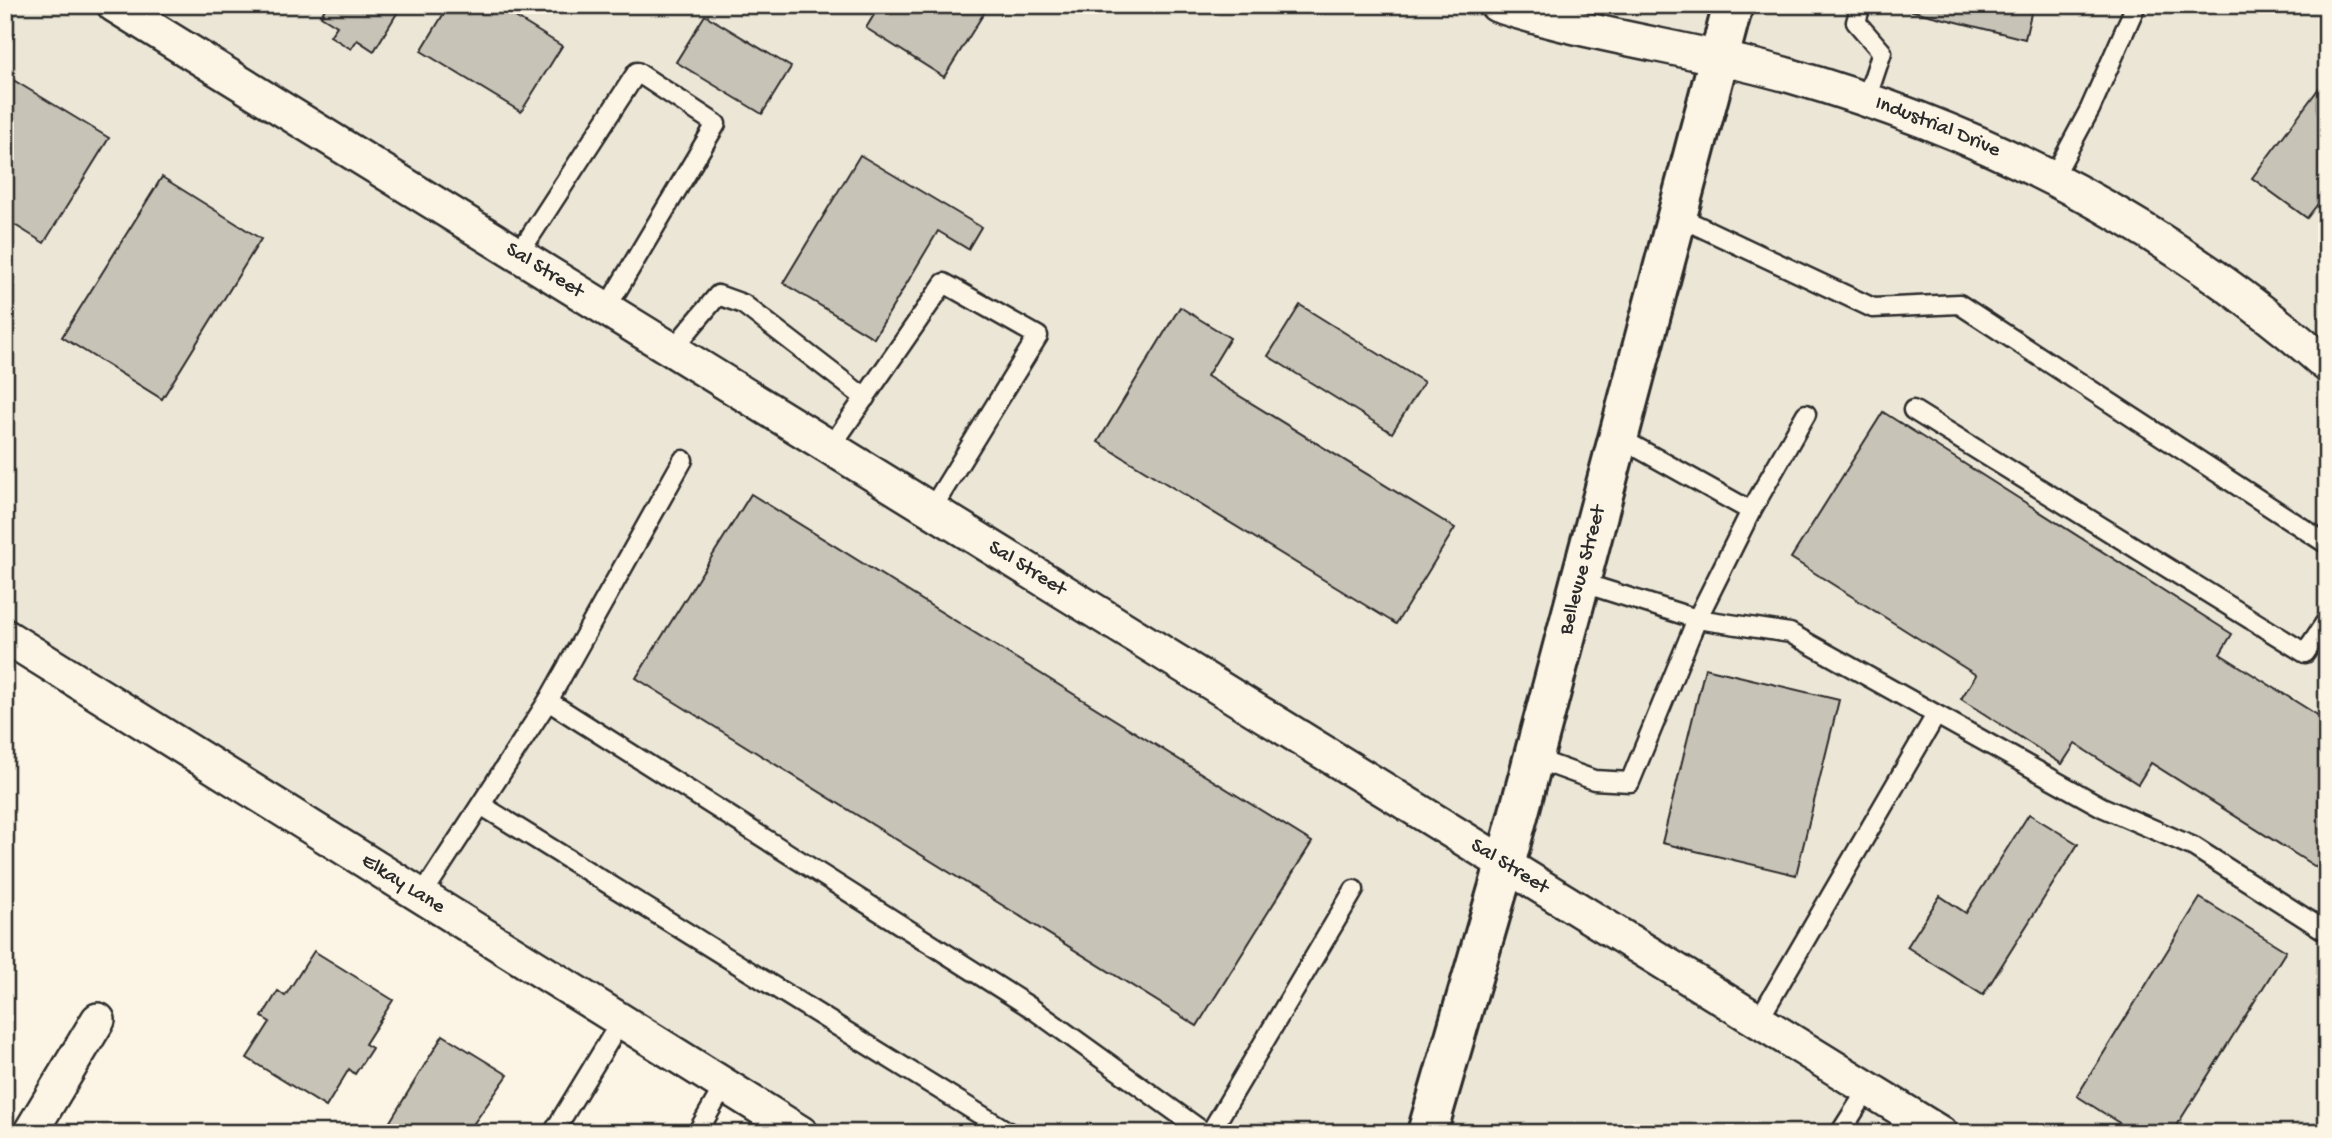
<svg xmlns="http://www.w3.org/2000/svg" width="2332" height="1138" viewBox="0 0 2332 1138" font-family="'Gochi Hand',sans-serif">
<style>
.built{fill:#ece6d7}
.building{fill:#c8c3b7;stroke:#2b2b2b;stroke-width:2}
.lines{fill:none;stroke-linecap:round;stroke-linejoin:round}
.service-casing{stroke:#2b2b2b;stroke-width:23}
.minor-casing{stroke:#2b2b2b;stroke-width:38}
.tertiary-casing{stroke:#2b2b2b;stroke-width:44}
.service{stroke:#fcf5e5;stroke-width:18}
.minor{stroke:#fcf5e5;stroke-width:33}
.tertiary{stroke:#fcf5e5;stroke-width:38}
.labels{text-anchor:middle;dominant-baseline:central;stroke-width:5;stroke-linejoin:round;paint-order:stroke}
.street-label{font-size:21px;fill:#2b2b2b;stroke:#fcf5e5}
</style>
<rect width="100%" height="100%" fill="#fcf5e5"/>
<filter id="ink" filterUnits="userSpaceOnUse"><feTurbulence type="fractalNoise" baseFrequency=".0143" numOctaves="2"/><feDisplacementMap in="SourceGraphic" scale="14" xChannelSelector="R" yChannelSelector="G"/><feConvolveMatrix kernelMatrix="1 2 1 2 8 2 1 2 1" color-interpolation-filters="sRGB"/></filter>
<g filter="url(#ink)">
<polygon class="built" points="5,5 2327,5 2327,1133 801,1133 5,636"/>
<g class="building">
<polygon points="327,5 402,5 374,51 357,40 351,49 330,36 337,26 321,16"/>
<polygon points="449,5 514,5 509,13 562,46 521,112 421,51"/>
<polygon points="880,5 989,5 944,77 866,28"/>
<polygon points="1889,5 2033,5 2025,39"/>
<polygon points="705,15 791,67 762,114 676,62"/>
<polygon points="5,75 109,138 44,243 5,219"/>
<polygon points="2319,88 2327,93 2327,192 2307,218 2252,178"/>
<polygon points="860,155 981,227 968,249 938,231 874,338 783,283"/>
<polygon points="162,177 261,239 162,399 62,337"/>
<polygon points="1300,305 1424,382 1392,433 1268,356"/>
<polygon points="1180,307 1230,338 1207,376 1455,528 1396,624 1098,442"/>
<polygon points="1883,412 2232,634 2220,654 2327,721 2327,874 2151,763 2138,784 2075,744 2062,764 1961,699 1976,675 1791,558"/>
<polygon points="751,494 1312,842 1197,1026 636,678"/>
<polygon points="1705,668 1839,700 1796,875 1662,843"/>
<polygon points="2029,814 2078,844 1983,995 1907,947 1940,896 1966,913"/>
<polygon points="2200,898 2286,951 2172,1133 2135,1133 2077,1096"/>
<polygon points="314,951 393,1000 365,1044 372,1048 355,1074 349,1069 326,1107 247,1058 270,1022 262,1017 278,991 285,996"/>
<polygon points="443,1035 508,1075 467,1133 383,1133"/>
<polygon points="588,1124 603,1133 582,1133"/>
</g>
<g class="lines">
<defs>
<g id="service">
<polyline points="1861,5 1856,22 1882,52 1866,100"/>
<polyline points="2053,178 2090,109 2136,5"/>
<polyline points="1677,216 1873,308 1959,304 2327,544"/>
<polyline points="518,255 637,72 716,124 606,309"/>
<polyline points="672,350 718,295 743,304 865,398"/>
<polyline points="1913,410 2305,653 2327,620"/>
<polyline points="1618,437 1751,511 1806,414"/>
<polyline points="830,448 944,283 1038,336 931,510"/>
<polyline points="1751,511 1697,619 1790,633 2102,807 2194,847 2327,932"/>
<polyline points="548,701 683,460"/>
<polyline points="1533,758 1594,780 1630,782 1697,619 1580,582"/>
<polyline points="481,805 1010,1133"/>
<polyline points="422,895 548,701 1030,1007 1205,1133"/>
<polyline points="1758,1021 1936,715"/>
<polyline points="553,1133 621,1021"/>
<polyline points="697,1133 724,1086"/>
<polyline points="1210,1133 1354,890"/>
<polyline points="1840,1133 1868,1089"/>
</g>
<g id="minor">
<path id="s1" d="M114 5 1940 1133"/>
<path id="s2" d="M1497 5C1593 37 1694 48 1791 76 1993 134 2169 227 2327 365"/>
<path id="s3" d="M5 636 801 1133"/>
<polyline points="30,1133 98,1020"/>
</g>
<g id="tertiary">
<path id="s4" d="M1427 1133 1505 865 1733 5"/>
</g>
</defs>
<use href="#service" class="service-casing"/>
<use href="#minor" class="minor-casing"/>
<use href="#tertiary" class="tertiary-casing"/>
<use href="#service" class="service"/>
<use href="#minor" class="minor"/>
<use href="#tertiary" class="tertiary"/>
</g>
</g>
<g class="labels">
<g class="street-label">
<text stroke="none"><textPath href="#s2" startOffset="458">Industrial Drive</textPath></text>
<text stroke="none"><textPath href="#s1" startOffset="506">Sal Street</textPath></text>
<text stroke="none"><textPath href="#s1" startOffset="1073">Sal Street</textPath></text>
<text stroke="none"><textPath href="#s4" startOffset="584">Bellevue Street</textPath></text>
<text stroke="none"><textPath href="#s1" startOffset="1640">Sal Street</textPath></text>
<text stroke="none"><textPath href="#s3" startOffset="469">Elkay Lane</textPath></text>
</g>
</g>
<rect width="2332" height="1138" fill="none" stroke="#fcf5e5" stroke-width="28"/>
<rect x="14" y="14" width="2304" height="1110" fill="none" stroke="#2b2b2b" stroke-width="2.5" filter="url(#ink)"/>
</svg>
